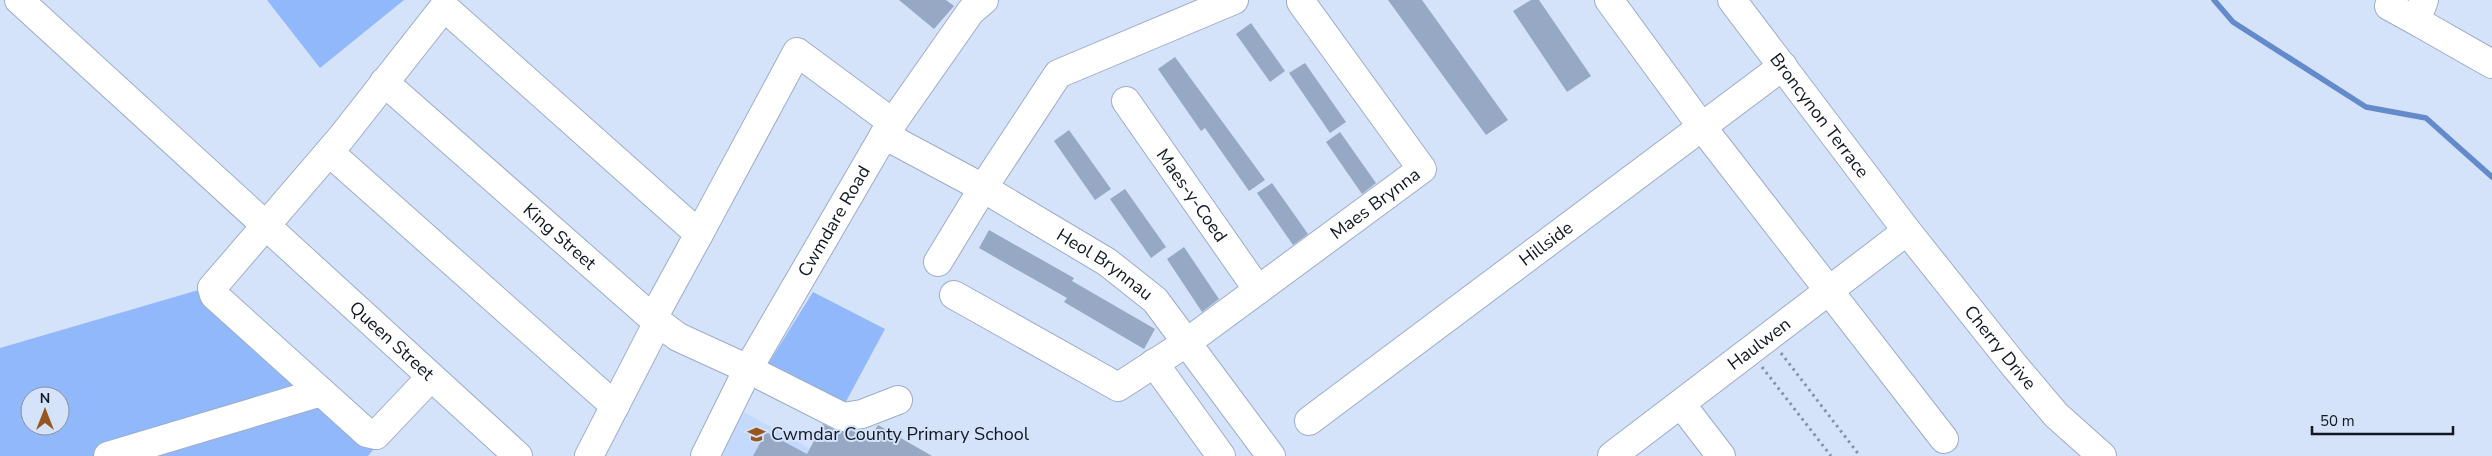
<svg xmlns="http://www.w3.org/2000/svg" width="2492" height="456" viewBox="0 0 2492 456" font-family="'Nunito Sans',sans-serif">
<style>
.built{fill:#c4dafd}
.green{fill:#90b8fa;fill-rule:evenodd}
.lines{fill:none;stroke-linecap:round;stroke-linejoin:round}
.stream{stroke:#638acb;stroke-width:5.5}
.building{fill:#97a8c4}
.minor-casing{stroke:#9cadc9;stroke-width:30}
.path{stroke:#8792a5;stroke-width:3;stroke-dasharray:2.5 4;stroke-linecap:butt}
.minor{stroke:#fff;stroke-width:28}
.labels{text-anchor:middle;dominant-baseline:central;stroke-width:4;stroke-linejoin:round;paint-order:stroke}
.street-label{font-size:18px;fill:#111822;stroke:#d4e2fa}
.poi-label{font-size:18px;fill:#111822;stroke:#d4e2fa;text-anchor:start}
</style>
<rect width="100%" height="100%" fill="#d4e2fa"/>
<polygon class="built" points="744,412 823,456 718,456"/>
<g class="green">
<polygon points="267,0 404,0 320,68"/>
<path d="M202 289 383 438 368 456H0V348ZM30 396H60V426H30Z"/>
<polygon points="813,292 885,329 843,407 765,369"/>
</g>
<g class="lines">
<polyline class="stream" points="2214,0 2233,22 2366,107 2426,118 2492,177"/>
</g>
<g class="building">
<polygon points="899,0 946,0 954,6 934,29"/>
<polygon points="1388,0 1422,0 1508,120 1486,135"/>
<polygon points="1531,0 1539,0 1591,76 1567,92 1513,11"/>
<polygon points="1251,23 1285,71 1270,82 1236,34"/>
<polygon points="1175,57 1265,180 1249,191 1205,128 1201,131 1158,69"/>
<polygon points="1305,63 1346,122 1330,133 1289,73"/>
<polygon points="1069,130 1111,189 1095,200 1054,141"/>
<polygon points="1340,132 1376,183 1362,194 1326,142"/>
<polygon points="1272,183 1308,234 1293,245 1257,193"/>
<polygon points="1125,189 1166,247 1151,258 1110,199"/>
<polygon points="989,230 1074,278 1072,281 1155,329 1144,349 1064,302 1067,298 979,248"/>
<polygon points="1184,247 1219,299 1202,312 1167,259"/>
<polygon points="823,424 837,431 854,431 869,439 878,425 932,456 753,456 766,432 807,454"/>
</g>
<g class="lines">
<defs>
<g id="minor">
<path id="s1" d="M19 0 518 456"/>
<polyline points="1609,0 1702,127 1944,439"/>
<path id="s2" d="M1732 0 1907 231 2013 364 2056 415 2102 456"/>
<polyline points="2424,0 2418,16 2420,23 2492,64"/>
<polyline points="2389,6 2420,23"/>
<path id="s3" d="M384 82 650 316 678 337 748 369 843 417 862 414 898 400"/>
<path id="s4" d="M1126 101 1258 290"/>
<path id="s5" d="M884 135 983 188 1107 262 1155 300 1271 456"/>
<polyline points="329,152 615,406"/>
<polyline points="699,234 797,52 893,123"/>
<polyline points="938,262 983,188 1058,74 1234,0"/>
<path id="s6" d="M954 295 1118 387 1186 343 1422 169 1301 2"/>
<polyline points="1154,363 1221,456"/>
<polyline points="431,377 376,435 367,433 214,295 212,288 341,138 444,7 699,234 653,318"/>
<polyline points="1681,404 1721,456"/>
<path id="s7" d="M1309 421 1783 66"/>
<polyline points="108,456 321,392"/>
<polyline points="589,456 658,322"/>
<path id="s8" d="M705 456 748 369 884 135 971 11 984 0"/>
<path id="s9" d="M1612 456 1907 231"/>
</g>
</defs>
<use href="#minor" class="minor-casing"/>
<g class="path">
<polyline points="1781,353 1860,456"/>
<polyline points="1762,367 1831,456"/>
</g>
<use href="#minor" class="minor"/>
</g>
<defs>
<symbol id="school-bare" viewBox="-9 -9 18 18"><path d="M0-5L7-2L0 1L-7-2ZM-4 1L0 2.5L4 1V4Q0 6-4 4Z" fill="#96561e" stroke="#d4e2fa" stroke-width="2.5" paint-order="stroke"/></symbol>
</defs>
<g fill-rule="evenodd">
<use href="#school-bare" x="744" y="422" width="25" height="25"/>
</g>
<g class="labels">
<g class="street-label">
<text stroke="none"><textPath href="#s2" startOffset="145">Broncynon Terrace</textPath></text>
<text stroke="none"><textPath href="#s4" startOffset="115">Maes-y-Coed</textPath></text>
<text stroke="none"><textPath href="#s6" startOffset="504">Maes Brynna</textPath></text>
<text stroke="none"><textPath href="#s8" startOffset="268">Cwmdare Road</textPath></text>
<text stroke="none"><textPath href="#s3" startOffset="234">King Street</textPath></text>
<text stroke="none"><textPath href="#s7" startOffset="296">Hillside</textPath></text>
<text stroke="none"><textPath href="#s5" startOffset="256">Heol Brynnau</textPath></text>
<text stroke="none"><textPath href="#s1" startOffset="505">Queen Street</textPath></text>
<text stroke="none"><textPath href="#s9" startOffset="185">Haulwen</textPath></text>
<text stroke="none"><textPath href="#s2" startOffset="439">Cherry Drive</textPath></text>
</g>
<g class="poi-label">
<text x="771" y="434">Cwmdar County Primary School</text>
</g>
</g>
<g transform="translate(45 411)"><circle r="24" fill="#d4e2fa" stroke="#8691a4"/>
<path d="M0-4L9 19L0 12L-9 19Z" fill="#96561e"/>
<text y="-8" font-size="14" font-weight="bold" text-anchor="middle" fill="#111822">N</text>
</g>
<path d="M2312 426v8h141v-8" fill="none" stroke="#111822" stroke-width="2.5"/>
<text x="2320" y="426" font-size="15" fill="#111822" stroke="#d4e2fa" stroke-width="4" paint-order="stroke">50 m</text>
</svg>
